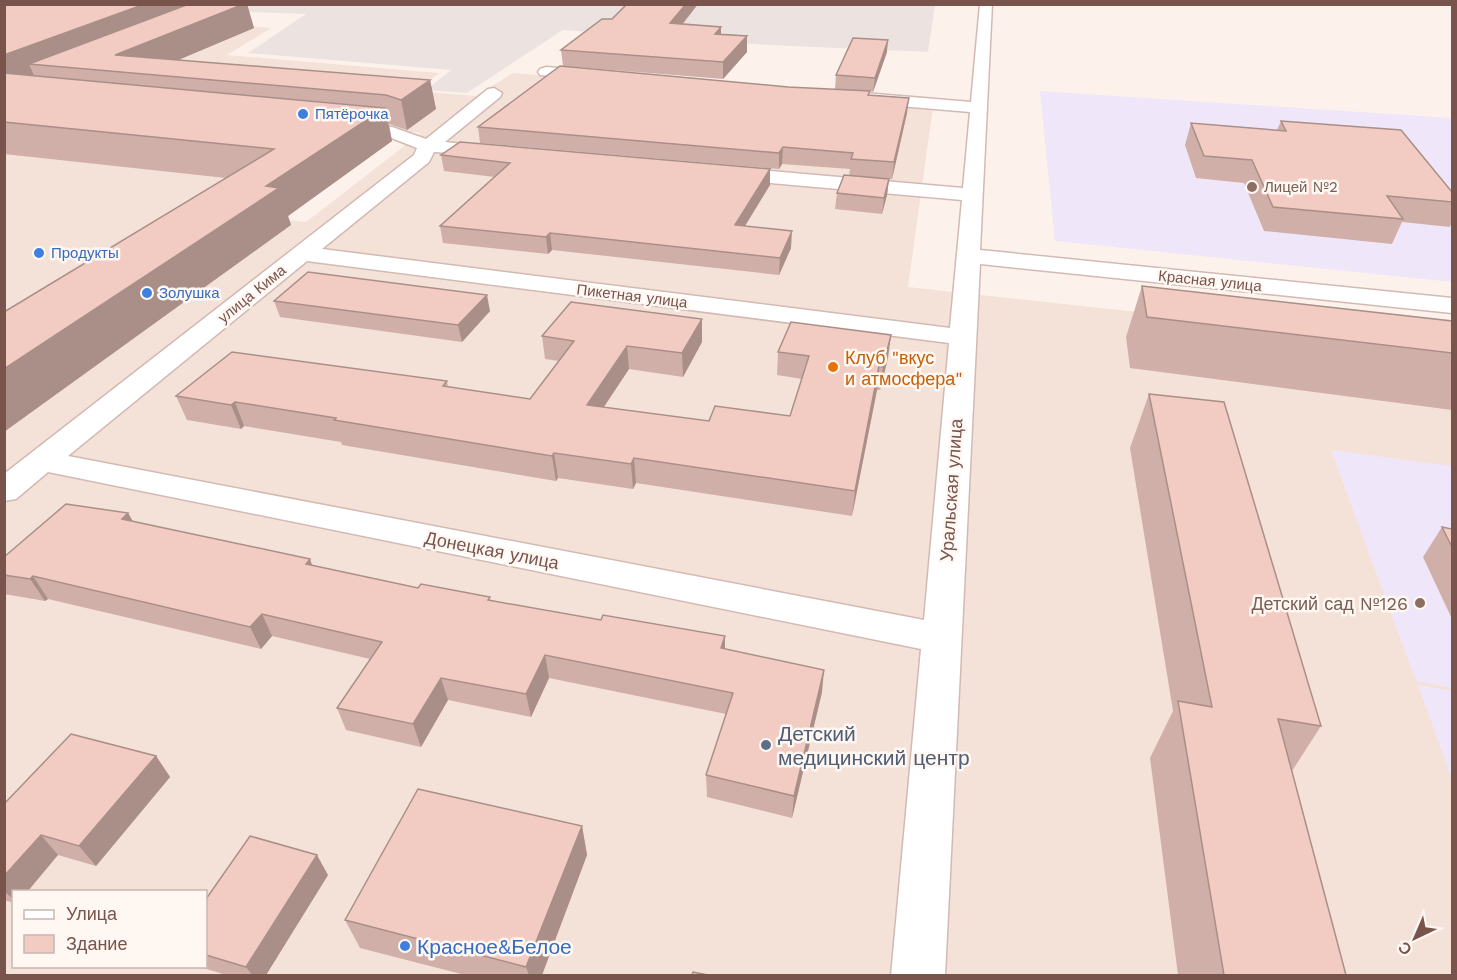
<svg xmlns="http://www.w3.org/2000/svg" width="1457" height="980" viewBox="0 0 1457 980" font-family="'Work Sans',sans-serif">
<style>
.residential{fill:#f4e2d9;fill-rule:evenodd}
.industrial{fill:#ece3e0}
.education{fill:#efe7f9}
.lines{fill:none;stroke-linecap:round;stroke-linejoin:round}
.minor-casing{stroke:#d2bab3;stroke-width:3}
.minor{fill:#fff;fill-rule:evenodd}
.wall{fill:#d0afa8}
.shaded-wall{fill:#a98f88}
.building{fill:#f2ccc3;stroke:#a98f88;stroke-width:1.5}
.shop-dot{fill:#3f7fe0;stroke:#fff7f2;stroke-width:2}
.education-dot{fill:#8d6e63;stroke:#fff7f2;stroke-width:2}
.food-dot{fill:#e8710a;stroke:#fff7f2;stroke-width:2}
.service-dot{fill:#5c6f8a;stroke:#fff7f2;stroke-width:2}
.labels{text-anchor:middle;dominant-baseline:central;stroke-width:5;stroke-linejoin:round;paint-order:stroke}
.far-shop-label{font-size:15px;fill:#366cbe;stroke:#fff7f2;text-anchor:start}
.far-education-label{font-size:15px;fill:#785e54;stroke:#fff7f2;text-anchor:start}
.far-street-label{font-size:15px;fill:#78544d;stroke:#fff7f2}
.food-label{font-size:18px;fill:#c56008;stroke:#fff7f2;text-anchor:start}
.street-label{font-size:18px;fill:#78544d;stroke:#fff7f2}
.education-label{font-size:18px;fill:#785e54;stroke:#fff7f2;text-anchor:end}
.near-service-label{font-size:21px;fill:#4e5e75;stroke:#fff7f2;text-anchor:start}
.near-shop-label{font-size:21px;fill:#366cbe;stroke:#fff7f2;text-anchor:start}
</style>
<rect width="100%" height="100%" fill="#fdf2eb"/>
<path class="residential" d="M212 23 271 28 227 55 439 73 416 91 476 96 513 73 933 107 908 287 1452 346V975H5L4 134 263 159 181 210 306 222 421 133 26 95ZM14 892H206V966H14Z"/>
<polygon class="industrial" points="225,4 935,5 928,52 768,45 563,30 467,93 426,90 451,70 248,53 306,14 219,11"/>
<g class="education">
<polygon points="1040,91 1452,118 1452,282 1055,241"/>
<polygon points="1331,450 1452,466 1452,688 1416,681"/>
<polygon points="1418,685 1452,691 1452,779"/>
</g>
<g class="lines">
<defs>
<g id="minor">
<path d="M980 4H992L980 250 1452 298V313L980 264 945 976H891L921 649 48 472 16 499 4 501V474L414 155 417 148 389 137 339 132 336 128 339 124 392 127 426 139 488 89 494 88 502 93 500 97 445 142 501 148 503 152 501 156 434 152 429 162 322 249 950 328 962 200 725 179 718 177 715 173 718 169 725 167 963 188 970 112 864 103 856 98 864 93 971 102ZM307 261 949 343 924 620 68 456Z"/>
<polygon points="546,67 597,71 605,76 597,81 540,75 538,72 540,69"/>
</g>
</defs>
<use href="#minor" class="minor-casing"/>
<use href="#minor" class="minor"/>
</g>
<g class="wall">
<polygon points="4,4 247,4 254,28 178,60 430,80 436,109 407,130 389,124 392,141 288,216 291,225 226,178 4,154"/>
<polygon points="627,4 698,4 683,24 721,35 747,36 747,52 723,79 563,66 561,50 612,19"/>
<polygon points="887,52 873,92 870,91 869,95 907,113 892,179 849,176 850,169 782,164 779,169 480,143 478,127 788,87 849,90 835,89 836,75"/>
<polygon points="1281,121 1452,192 1452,221 1450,227 1402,222 1392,244 1264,231 1244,183 1196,178 1185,145 1191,123 1277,130"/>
<polygon points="441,155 770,169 770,185 745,226 791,248 779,275 552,250 548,254 443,243 440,226 495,177 444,171"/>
<polygon points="889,179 887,195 882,214 835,209 837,193"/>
<polygon points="1142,286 1452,321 1452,410 1130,368 1126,337"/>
<polygon points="274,301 490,311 462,342 280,317"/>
<polygon points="542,336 702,342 683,377 629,369 604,407 709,421 790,416 802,379 777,375 778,352 888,358 880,390 877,390 852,516 636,483 633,489 558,478 556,481 342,445 341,442 244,426 241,429 187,420 176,396 447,381 448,387 530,399 559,361 545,359"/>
<polygon points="1149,394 1321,726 1292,771 1346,975 1178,975 1150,758 1173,711 1130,448"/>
<polygon points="128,513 133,521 312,565 418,588 601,620 725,636 725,649 822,692 792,818 707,797 706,775 726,714 549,678 531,717 448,700 421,747 346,730 337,708 370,659 272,636 261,649 48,599 45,601 4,594 4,557"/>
<polygon points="1442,527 1452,529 1452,619 1423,557"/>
<polygon points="156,756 170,777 96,866 58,855 14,891 14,903 4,900 4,804"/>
<polygon points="582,826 587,855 542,975 465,975 360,948 345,920"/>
<polygon points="328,875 266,975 226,975 197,966 206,966 206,899"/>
</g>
<g class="shaded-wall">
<polygon points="145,4 205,4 29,64 35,78 4,90 4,55"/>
<polygon points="244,4 247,4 254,28 145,74 115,55"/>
<polygon points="686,4 698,4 671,38 670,23"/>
<polygon points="721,27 721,43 715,34"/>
<polygon points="747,36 747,52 723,79 723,62"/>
<polygon points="888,40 887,52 873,92 875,78"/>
<polygon points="430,80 436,109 407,130 401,100"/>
<polygon points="909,98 907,113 892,179 894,162"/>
<polygon points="385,108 392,141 288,216 291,225 4,432 4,369 266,186"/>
<polygon points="783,147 782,164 779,169 779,153"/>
<polygon points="770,169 770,185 735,242 735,225"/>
<polygon points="889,179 887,195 882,214 884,198"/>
<polygon points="792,231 791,248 779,275 780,258"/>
<polygon points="550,233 552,250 548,254 546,237"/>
<polygon points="487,295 490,311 462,342 458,325"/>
<polygon points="702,319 702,342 683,377 682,353"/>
<polygon points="891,335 888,358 880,390 883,367"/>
<polygon points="627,346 629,369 589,429 587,405"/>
<polygon points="879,366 877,390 852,516 855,491"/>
<polygon points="235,402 244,426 241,429 231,405"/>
<polygon points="554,453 558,478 556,481 552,456"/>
<polygon points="634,458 636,483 633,489 631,464"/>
<polygon points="128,513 140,535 122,519"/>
<polygon points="310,559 318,582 306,564"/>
<polygon points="33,576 48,599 45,601 30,579"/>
<polygon points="262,614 272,636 261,649 250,627"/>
<polygon points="725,636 725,659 721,648"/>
<polygon points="545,655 549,678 531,717 526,694"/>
<polygon points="824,670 822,692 792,818 794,796"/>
<polygon points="441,678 448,700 421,747 413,724"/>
<polygon points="156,756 170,777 96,866 79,846"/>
<polygon points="582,826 587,855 542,975 529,975 526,967"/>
<polygon points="41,835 58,855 28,891 14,891 14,900 4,891 4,876"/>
<polygon points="317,855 328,875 266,975 252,975 246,967"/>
</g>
<g class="building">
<polygon points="4,4 145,4 4,55"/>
<polygon points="189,4 244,4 115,55 430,80 401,100 386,95 29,64"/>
<polygon points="627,4 686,4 670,23 721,27 715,34 747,36 723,62 561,50 602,19 612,19"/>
<polygon points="853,38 888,40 875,78 836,75"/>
<polygon points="560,66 788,87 870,91 868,95 909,98 894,162 851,159 853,153 783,147 779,153 478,127"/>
<polygon points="4,73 385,108 266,186 279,188 4,369 4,312 274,149 4,122"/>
<polygon points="1281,121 1401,130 1452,192 1452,202 1387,196 1403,219 1273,207 1252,160 1204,156 1191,123 1286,131"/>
<polygon points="460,142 770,169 735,225 792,231 780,258 550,233 546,237 440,226 510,163 441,155"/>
<polygon points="844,175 889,179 884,198 837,193"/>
<polygon points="308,272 487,295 458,325 274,301"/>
<polygon points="1142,286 1452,321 1452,353 1147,317"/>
<polygon points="571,302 702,319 682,353 627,346 587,405 709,421 715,406 790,416 809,356 778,352 791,322 891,335 883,367 879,366 855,491 634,458 631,464 554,453 552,456 334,420 336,418 235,402 231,405 176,396 232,352 447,381 443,386 530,399 574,341 542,336"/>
<polygon points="1149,394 1224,402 1321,726 1278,719 1346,975 1224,975 1178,701 1212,707"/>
<polygon points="66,504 128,513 122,519 310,559 306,564 418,588 421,584 490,597 488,600 601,620 603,615 725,636 721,648 824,670 794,796 706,775 733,693 545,655 526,694 441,678 413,724 337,708 382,642 262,614 250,627 33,576 30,579 4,575 4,557"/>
<polygon points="1442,527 1452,529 1452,547"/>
<polygon points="71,734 156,756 79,846 41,835 4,876 4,804"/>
<polygon points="418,789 582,826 526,967 345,920"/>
<polygon points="250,836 317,855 246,967 206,955 206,899"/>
<polygon points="693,972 708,975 692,975"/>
</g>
<g class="shop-dot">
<circle cx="303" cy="114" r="6"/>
<circle cx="39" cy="253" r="6"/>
<circle cx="147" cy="293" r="6"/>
<circle cx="405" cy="946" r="6"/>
</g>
<g class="education-dot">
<circle cx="1252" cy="187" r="6"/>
<circle cx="1420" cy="603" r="6"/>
</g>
<circle class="food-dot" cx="833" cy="367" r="6"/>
<circle class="service-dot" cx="766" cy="745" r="6"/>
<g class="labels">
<g class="far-shop-label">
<text x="315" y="114">Пятёрочка</text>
<text x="51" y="253">Продукты</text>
<text x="159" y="293">Золушка</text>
</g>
<g class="far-education-label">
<text x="1264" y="187">Лицей №2</text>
</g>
<g class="far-street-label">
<text transform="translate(1210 281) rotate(6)">Красная улица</text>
<text transform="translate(252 294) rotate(-39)">улица Кима</text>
<text transform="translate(632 296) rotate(7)">Пикетная улица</text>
</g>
<g class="food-label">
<text x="845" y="357">Клуб "вкус<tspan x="845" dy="21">и атмосфера"</tspan></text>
</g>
<g class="street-label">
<text transform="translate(951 490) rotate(-86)">Уральская улица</text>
<text transform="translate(492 550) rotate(11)">Донецкая улица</text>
</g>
<g class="education-label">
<text x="1408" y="603">Детский сад №126</text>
</g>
<g class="near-service-label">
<text x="778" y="733">Детский<tspan x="778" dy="24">медицинский центр</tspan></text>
</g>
<g class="near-shop-label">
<text x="417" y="946">Красное&amp;Белое</text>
</g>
</g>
<rect width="1457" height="980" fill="none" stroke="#78544d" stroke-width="12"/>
<rect x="12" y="890" width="195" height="78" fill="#fff7f2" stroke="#c9b6b0" stroke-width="1.5"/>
<rect x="24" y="910" width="30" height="9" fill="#ffffff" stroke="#c9b6b0" stroke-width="1.5"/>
<text x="66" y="920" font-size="18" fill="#78544d">Улица</text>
<rect x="24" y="935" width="30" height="18" fill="#f2ccc3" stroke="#c9b6b0" stroke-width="1.5"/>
<text x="66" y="950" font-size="18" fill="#78544d">Здание</text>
<g transform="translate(1415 938) rotate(224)" stroke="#fff7f2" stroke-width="4.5" paint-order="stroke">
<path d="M0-4.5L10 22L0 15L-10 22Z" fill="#78544d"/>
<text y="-9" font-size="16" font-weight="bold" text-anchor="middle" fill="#78544d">С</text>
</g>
</svg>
